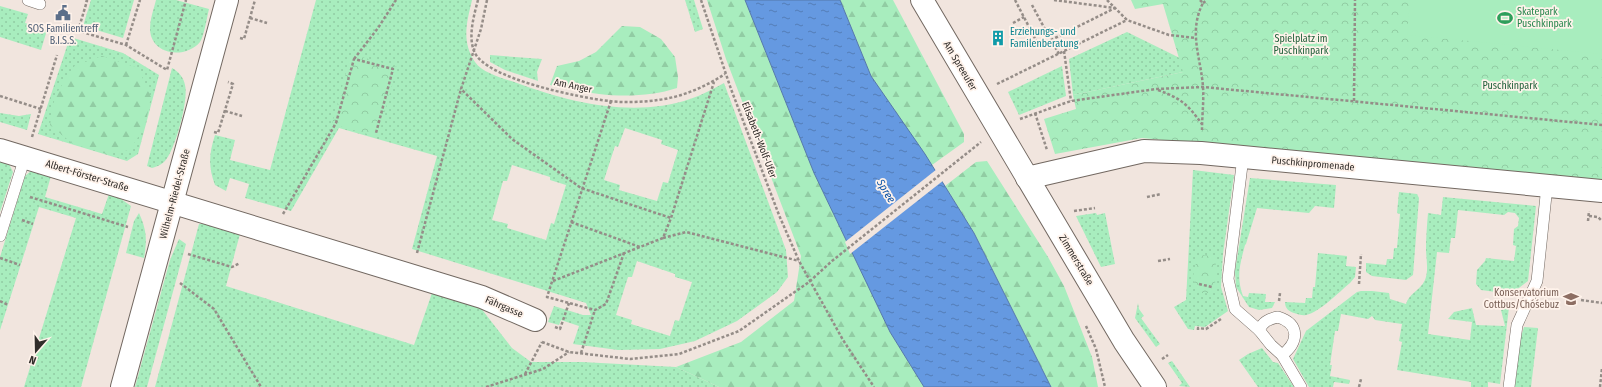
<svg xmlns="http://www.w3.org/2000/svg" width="1602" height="387" viewBox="0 0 1602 387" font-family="'Fira Sans Condensed',sans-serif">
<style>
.grass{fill:url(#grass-dots);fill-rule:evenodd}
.forest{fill:url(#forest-firs)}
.park{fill:url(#park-crowns)}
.pitch{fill:#a8edbe}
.water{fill:url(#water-ripples);stroke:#5579aa}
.pier{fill:#f1e5de}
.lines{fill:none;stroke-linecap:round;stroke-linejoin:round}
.lane-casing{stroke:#726861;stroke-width:12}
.street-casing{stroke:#726861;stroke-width:24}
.secondary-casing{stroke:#726861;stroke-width:24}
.path{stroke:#958d88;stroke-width:2.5;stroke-dasharray:3 2;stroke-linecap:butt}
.lane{stroke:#fff;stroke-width:11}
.street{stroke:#fff;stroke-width:22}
.secondary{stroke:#fff;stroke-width:22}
.labels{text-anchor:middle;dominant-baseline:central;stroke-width:3.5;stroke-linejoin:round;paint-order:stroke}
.leisure-label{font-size:10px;fill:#27864d;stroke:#fff3eb;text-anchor:start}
.service-label{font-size:10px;fill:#4e5e75;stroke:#fff3eb}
.culture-label{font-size:10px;fill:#0d838f;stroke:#fff3eb;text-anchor:start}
.park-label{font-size:10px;fill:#20603a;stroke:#fff3eb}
.street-label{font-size:10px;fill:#312d2a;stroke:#fff3eb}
.education-label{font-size:10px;fill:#785e54;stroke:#fff3eb;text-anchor:end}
.water-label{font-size:11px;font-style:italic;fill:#0b53a8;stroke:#fff3eb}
</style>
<defs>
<pattern id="grass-dots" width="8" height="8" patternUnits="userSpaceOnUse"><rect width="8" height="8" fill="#a8edbe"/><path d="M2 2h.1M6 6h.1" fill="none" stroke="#91cca3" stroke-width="1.8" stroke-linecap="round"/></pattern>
<pattern id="forest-firs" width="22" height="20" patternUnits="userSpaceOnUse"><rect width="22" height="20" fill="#a8edbe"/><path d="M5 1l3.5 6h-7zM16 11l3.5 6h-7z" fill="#91cca3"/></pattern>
<pattern id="park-crowns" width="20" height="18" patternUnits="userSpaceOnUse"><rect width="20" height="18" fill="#a8edbe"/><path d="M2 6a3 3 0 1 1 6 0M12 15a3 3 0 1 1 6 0" fill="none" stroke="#91cca3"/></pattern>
<pattern id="water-ripples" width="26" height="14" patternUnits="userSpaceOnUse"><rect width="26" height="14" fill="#6599e1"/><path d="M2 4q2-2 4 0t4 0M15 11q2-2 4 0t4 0" fill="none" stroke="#547db7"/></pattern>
</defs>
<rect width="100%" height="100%" fill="#f1e5de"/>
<g class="grass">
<polygon points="91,0 134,0 123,38 83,26"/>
<path d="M156 0H176L209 9C207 17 204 36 200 42 188 57 158 57 151 36 148 24 153 12 156 0Z"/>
<path d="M316 0H472C467 22 461 41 475 62 482 73 505 79 517 83 571 103 634 118 690 99 702 95 713 89 724 83L786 250 788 277 777 292 737 321 695 341 660 349 618 350 573 344 579 326 561 320 559 325 548 322 554 306 583 315H591L586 303 412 249 437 156 339 128 291 211 245 198 249 184 230 178 226 191 215 185C208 166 209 154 215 135L235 140 230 160 270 170ZM625 128 662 140 661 144 678 150 668 183 663 182 657 201 619 190 620 185 604 180 615 146 618 147ZM512 165 550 177V180L566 185 554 224 551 223 546 240 507 228 508 224 492 220 503 181H507ZM637 261 675 274V277L692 282 679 321 675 320 670 336 631 324 632 320 616 315 628 277H632Z"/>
<polygon points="685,0 694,0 703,29 695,32"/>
<polygon points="0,6 28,14 25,23 47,30 41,50 0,37"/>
<polygon points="1127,32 1190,63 1183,72 1073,95 1069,59"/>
<polygon points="70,37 123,53 159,75 138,154 127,161 38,134"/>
<polygon points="490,55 542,59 537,72 538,81 505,70 490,62"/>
<polygon points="1062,66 1066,96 1019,115 1008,92"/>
<path d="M172 68C178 71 184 78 185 85 189 99 175 152 164 162 161 165 156 167 152 168L147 166Z"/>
<polygon points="0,113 19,116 31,114 27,130 0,122"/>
<polygon points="0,161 9,164 13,172 0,212"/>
<polygon points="32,170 51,176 45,197 102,214 109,194 121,199 131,206 81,387 24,387 76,218 39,207 0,330 0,257 25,176"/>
<polygon points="1193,170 1234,175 1223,254 1221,287 1228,311 1205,327 1195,326 1194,330 1188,329 1174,307 1186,300"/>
<path d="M1250 178 1336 185 1334 208 1315 206 1309 213 1257 208 1246 244 1245 245C1240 264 1236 277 1243 296L1248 297 1249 293 1266 294 1265 302H1275L1272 308 1259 310 1249 307 1236 287 1235 271Z"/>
<polygon points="1399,192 1417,194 1419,198 1413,275 1406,280 1372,276 1366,272 1366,263 1386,265 1387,259 1393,259 1394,248 1397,248 1400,214 1397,213"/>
<path d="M1443 197 1536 206 1528 281 1511 294 1481 290 1476 284 1477 270 1485 261 1486 258 1514 261 1516 246 1513 245 1514 229 1518 226 1519 218 1515 213 1508 212 1504 215 1458 210 1455 238H1451L1449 253 1437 252 1428 334 1470 340 1472 322 1448 319 1454 312 1472 308 1476 325 1505 326 1501 310 1509 307 1500 384 1488 382V387H1471V382L1397 370 1402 342 1399 341 1402 324 1375 320 1372 316 1368 319 1341 314 1338 331H1335L1330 365H1332L1330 376 1350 380 1349 384 1334 382 1333 387H1309L1293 359 1306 331 1357 292 1361 291H1372L1389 293 1390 299 1406 304C1409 293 1420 291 1425 280 1429 270 1426 259 1426 248 1426 237 1427 225 1428 213L1441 215Z"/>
<path d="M139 213C147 231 147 240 144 258L126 253 134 221Z"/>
<polygon points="1096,213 1097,215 1105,213 1115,264 1101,267 1076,216"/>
<polygon points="199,224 207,224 240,234 226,286 414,345 432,293 480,307 512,348 531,362 582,362 676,367 719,387 155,387"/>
<polygon points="179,239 186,244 147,387 135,387 170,260"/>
<path d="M1318 253 1347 256 1346 266 1356 267 1355 277 1350 283C1339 292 1320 312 1306 315 1302 316 1298 314 1294 313 1288 311 1285 308 1285 302L1305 303 1306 298H1312L1313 287H1315Z"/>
<polygon points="1138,303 1139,309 1144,316 1141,318 1160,344 1156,347 1135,318"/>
<polygon points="1524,327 1538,328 1531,387 1515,387 1519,343"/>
<polygon points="1262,348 1273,362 1278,363 1294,387 1258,387 1239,360 1248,354"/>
<polygon points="1172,361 1190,387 1179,386 1182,383 1168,363"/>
</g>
<g class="forest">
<polygon points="707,0 745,0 814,173 890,332 924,387 719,387 676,367 741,342 794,301 801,256 726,59"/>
<polygon points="840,0 893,0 964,134 964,142 932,165 871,76"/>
<path d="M622 26 640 27 661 39 675 57 678 77 677 88C653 96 625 97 599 94 583 92 566 88 550 85L557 66 579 61 596 52Z"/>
<polygon points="102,56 138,68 151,97 145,126 130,150 107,154 73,144 50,125 55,96 74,66"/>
<polygon points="987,161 1048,257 1064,286 1092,357 1098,387 1051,387 974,233 945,186 976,162"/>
</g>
<g class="park">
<polygon points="1131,0 1602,0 1602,182 1142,138 1055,154 1044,119 1076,109 1073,95 1183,72 1163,4 1135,9"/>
<polygon points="351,54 397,67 378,137 332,124"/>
<path d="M1199 255 1216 256 1215 288 1211 293H1198C1190 280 1194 268 1199 255Z"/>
</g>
<polygon class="pitch" points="1410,0 1602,0 1602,54 1407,35"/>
<polygon class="water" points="745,0 840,0 871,76 925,154 974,233 1051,387 924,387 890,332 814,173"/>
<polygon class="pier" points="937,169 944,180 850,254 845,242"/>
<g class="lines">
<defs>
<g id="lane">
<polyline points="28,0 40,4"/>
<polyline points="1243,157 1228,279 1235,309 1259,330"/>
<polyline points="0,236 25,157"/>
<path d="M1278 317C1300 324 1299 342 1282 355L1271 345 1259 330C1263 322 1268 319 1278 317Z"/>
<polyline points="1282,355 1301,387"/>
<polyline points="1509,387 1517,325 1537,281 1547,186"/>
</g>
<g id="street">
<polyline points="0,150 482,297 535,320"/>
<polyline points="1027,178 1144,151 1201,153 1602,191"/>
<polyline points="122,387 227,0"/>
</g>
<polyline id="secondary" points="922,0 1124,341 1155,387"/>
</defs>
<use href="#lane" class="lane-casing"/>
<use href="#street" class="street-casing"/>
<use href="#secondary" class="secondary-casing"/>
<g class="path">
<path d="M478 0C474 15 468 36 474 51 484 79 582 98 609 101 625 103 643 102 658 100 682 97 705 87 725 74"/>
<polyline points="487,0 481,29 461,89 512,139 581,188 671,218"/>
<polyline points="701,0 731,89 779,215 799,261 843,340 874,387"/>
<polyline points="1015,0 1039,46 1115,8"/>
<polyline points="1054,0 1115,8"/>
<polyline points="1107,0 1127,20 1169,35 1196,38"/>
<path d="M1200 0 1203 3C1188 32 1201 58 1203 87 1204 101 1202 116 1202 130"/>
<polyline points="1203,3 1207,0"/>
<polyline points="1032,5 1047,33"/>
<polyline points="250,18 267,23"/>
<polyline points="1013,23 1024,17"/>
<polyline points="72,29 126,45 167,70 186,0"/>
<polyline points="78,31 87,1 84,0"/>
<polyline points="240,38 244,39 255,0"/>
<polyline points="126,45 140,0"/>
<polyline points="1055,47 1059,54"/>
<polyline points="1064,51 1071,101"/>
<polyline points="354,59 378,28 396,0"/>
<polyline points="997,84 1127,20"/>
<path d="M1158 90C1182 99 1187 104 1202 124"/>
<polyline points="0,96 41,109"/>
<polyline points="611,101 547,297 595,310 606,304 624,253"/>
<polyline points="1354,101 1355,0"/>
<polyline points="225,111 242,116"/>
<polyline points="1035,113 1047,150"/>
<polyline points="1020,119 1071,101 1156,89 1203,87 1602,125"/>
<polyline points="214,132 218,133 233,84 228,82"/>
<polyline points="32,137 57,55"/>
<polyline points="30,197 128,227"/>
<polyline points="1147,197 1161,194"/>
<polyline points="1074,211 1095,208"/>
<polyline points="283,214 336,123 354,59 393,69 376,133"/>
<polyline points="1589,216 1598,217 1602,221"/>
<polyline points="22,220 33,224"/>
<polyline points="1588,221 1589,211"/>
<polyline points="571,222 640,247"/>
<polyline points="663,238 686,232 799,261"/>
<polyline points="417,253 461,89"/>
<polyline points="188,254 232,267 240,263"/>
<polyline points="0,258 20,265"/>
<polyline points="1158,261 1170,259"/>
<polyline points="553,281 663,238 671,218 714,82"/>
<polyline points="180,283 214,309 261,387"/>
<polyline points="1199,284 1212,287"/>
<polyline points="1359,284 1361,254"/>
<polyline points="1581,300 1602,303"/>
<polyline points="0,301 8,305"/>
<polyline points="1279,301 1280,293"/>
<polyline points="1086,326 1096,349 1105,387"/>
<polyline points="555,327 560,329 569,303"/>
<polyline points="1198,330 1198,328 1206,329 1221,319"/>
<polyline points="542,342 569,352 630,359 679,354 739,331 809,282 832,261 981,142"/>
<polyline points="581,353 595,310"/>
<polyline points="1162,359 1168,355"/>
<polyline points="525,374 542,342"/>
<polyline points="486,387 543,369 569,352"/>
<polyline points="1359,387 1361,379"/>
<polyline points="1600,387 1602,368"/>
</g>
<use href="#lane" class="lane"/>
<use href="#street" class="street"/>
<use href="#secondary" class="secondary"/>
</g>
<defs>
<symbol id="civic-bare" viewBox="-9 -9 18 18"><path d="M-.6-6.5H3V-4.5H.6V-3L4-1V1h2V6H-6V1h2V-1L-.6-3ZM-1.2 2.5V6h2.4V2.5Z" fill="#5c6f8a" stroke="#fff3eb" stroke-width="2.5" paint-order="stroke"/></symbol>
<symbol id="stadium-bare" viewBox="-9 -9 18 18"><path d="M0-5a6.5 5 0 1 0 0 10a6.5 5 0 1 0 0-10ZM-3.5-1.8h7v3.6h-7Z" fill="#2e9e5b" stroke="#fff3eb" stroke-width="2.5" paint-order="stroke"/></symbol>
<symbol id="building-bare" viewBox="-9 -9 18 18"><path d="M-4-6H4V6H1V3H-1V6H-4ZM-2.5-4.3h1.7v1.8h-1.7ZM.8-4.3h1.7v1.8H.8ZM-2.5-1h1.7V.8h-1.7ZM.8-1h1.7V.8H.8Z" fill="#0f9aa8" stroke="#fff3eb" stroke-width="2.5" paint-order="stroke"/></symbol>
<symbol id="school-bare" viewBox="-9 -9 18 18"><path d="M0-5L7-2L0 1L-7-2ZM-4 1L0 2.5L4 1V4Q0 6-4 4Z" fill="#8d6e63" stroke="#fff3eb" stroke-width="2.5" paint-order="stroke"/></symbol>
</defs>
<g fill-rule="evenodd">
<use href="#civic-bare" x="52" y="2" width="22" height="22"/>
<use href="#stadium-bare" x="1494" y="7" width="22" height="22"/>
<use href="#building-bare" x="987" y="27" width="22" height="22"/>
<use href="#school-bare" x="1560" y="288" width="22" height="22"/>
</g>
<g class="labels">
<g class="leisure-label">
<text x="1517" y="12">Skatepark<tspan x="1517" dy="12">Puschkinpark</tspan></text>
</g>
<g class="service-label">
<text x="63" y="29">SOS Familientreff<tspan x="63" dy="12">B.I.S.S.</tspan></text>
</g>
<g class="culture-label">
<text x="1010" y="32">Erziehungs- und<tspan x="1010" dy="12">Familenberatung</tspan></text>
</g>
<g class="park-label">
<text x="1301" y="39">Spielplatz im<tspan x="1301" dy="12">Puschkinpark</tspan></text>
<text x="1510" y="86">Puschkinpark</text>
</g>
<g class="street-label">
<text transform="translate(960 66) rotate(59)">Am Spreeufer</text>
<text transform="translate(573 86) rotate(12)">Am Anger</text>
<text transform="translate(759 140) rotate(69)">Elisabeth-Wolf-Ufer</text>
<text transform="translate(1313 164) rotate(5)">Puschkinpromenade</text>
<text transform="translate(87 176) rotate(17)">Albert-Förster-Straße</text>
<text transform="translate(175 194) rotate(-75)">Wilhelm-Riedel-Straße</text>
<text transform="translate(1076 260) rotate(59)">Zimmerstraße</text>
<text transform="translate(504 307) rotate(23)">Fährgasse</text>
</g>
<g class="education-label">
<text x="1559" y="293">Konservatorium<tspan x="1559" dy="12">Cottbus/Chóśebuz</tspan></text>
</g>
<g class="water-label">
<text transform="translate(886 191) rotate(59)">Spree</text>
</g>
</g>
<g transform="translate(36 351) rotate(200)" stroke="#fff3eb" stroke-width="3" paint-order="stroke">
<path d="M0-3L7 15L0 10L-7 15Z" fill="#312d2a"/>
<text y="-6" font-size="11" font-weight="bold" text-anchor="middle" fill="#312d2a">N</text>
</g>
</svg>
